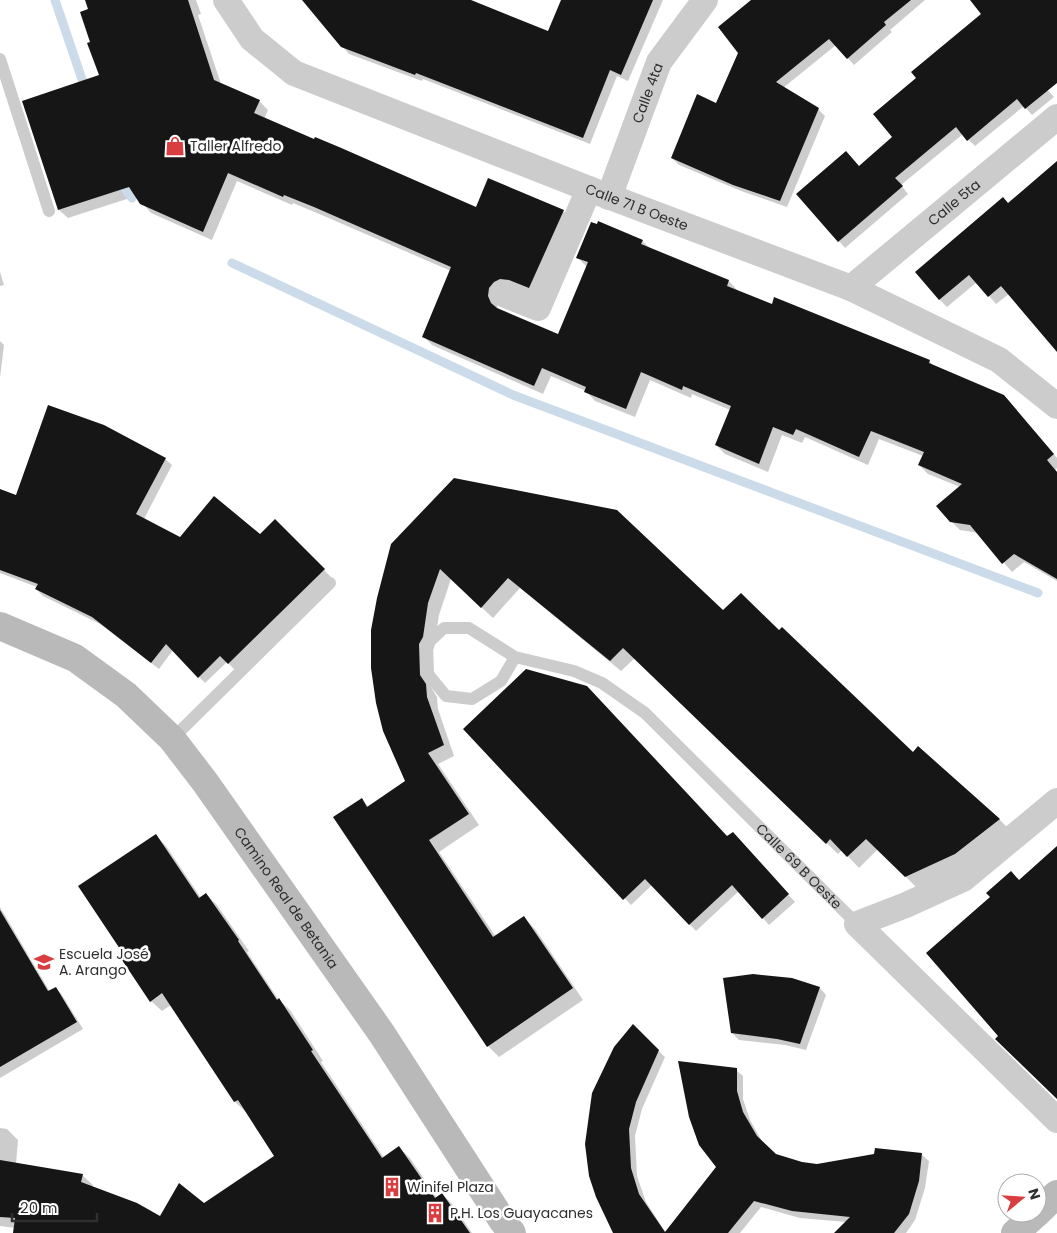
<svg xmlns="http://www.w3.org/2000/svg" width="1057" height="1233" viewBox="0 0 1057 1233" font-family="Poppins,sans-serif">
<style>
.shadow{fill:#0003}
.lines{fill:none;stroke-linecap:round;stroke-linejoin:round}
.stream{stroke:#cbdbe9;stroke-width:9}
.building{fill:#161616}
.lane{stroke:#ccc;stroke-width:12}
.street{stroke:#ccc;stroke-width:26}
.secondary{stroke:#b9b9b9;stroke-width:28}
.labels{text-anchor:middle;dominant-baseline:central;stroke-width:5;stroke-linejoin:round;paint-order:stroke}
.street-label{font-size:14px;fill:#2f2f2f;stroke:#fff}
.poi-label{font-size:14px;fill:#2f2f2f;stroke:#fff;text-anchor:start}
</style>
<rect width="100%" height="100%" fill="#fff"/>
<g class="shadow">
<polygon points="87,0 196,0 201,14 198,15 221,84 259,101 268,110 264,119 477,208 563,211 572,220 538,296 498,297 497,306 498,309 559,336 587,267 577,257 642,241 651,249 729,281 737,290 737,291 772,306 929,361 936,368 1003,396 1057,458 1057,468 1055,470 1057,472 1057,581 1024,562 1012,572 978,533 960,530 951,521 960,487 928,474 919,465 923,456 879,439 868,465 805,437 802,443 782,435 768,472 725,454 716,445 730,410 692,394 691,398 650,380 635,417 595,401 586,391 551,376 543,394 432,345 424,337 451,271 324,216 293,203 292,205 237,181 212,240 151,213 136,196 68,218 59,210 100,76 91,43 90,10"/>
<polygon points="303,0 467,0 548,33 562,0 663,0 628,81 617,76 590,144 423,79 422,81 349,54"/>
<polygon points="753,0 925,0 890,30 892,32 854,65 836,45 783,88 818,109 825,116 787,207 741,191 679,165 672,158 717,105 739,52"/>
<polygon points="971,0 1057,0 1057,63 1044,86 1054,97 1032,115 1024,106 975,146 963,134 901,185 908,194 845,248 839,241 859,168 894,137 918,78 982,14"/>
<polygon points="1057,171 1057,350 1009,294 996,304 977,282 947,307 939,299 1009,204"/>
<polygon points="0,272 4,285 0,286"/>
<polygon points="0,341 4,345 0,378"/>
<polygon points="165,459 172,465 144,519 180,538 260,536 275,521 331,577 235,670 227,662 205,683 173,650 159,669 100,624 43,596 36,589 37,587 0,573 0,543"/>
<polygon points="393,545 723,612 999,819 1010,830 967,865 917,888 878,849 859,868 842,850 838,854 635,658 621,671 520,588 493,618 451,579 439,615 434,648 430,656 431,687 437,697 438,709 454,756 438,764 479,825 439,852 496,937 524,918 535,929 583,1000 499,1057 488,1046 362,800 369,807 406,782"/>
<polygon points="465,729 727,838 739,840 795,902 769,925 739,891 696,931 652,885 631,905"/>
<polygon points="155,835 166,846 201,898 206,894 217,905 249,951 247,952 278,999 290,1010 323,1061 321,1062 384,1158 399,1148 410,1158 437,1198 442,1194 453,1205 472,1233 15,1233 15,1228 0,1226 0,1128 7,1129 18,1140 16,1164 82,1175 93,1185 92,1188 161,1218 204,1205 275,1157 246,1112 235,1102 171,1005 162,1011 151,1001 123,952"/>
<polygon points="0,907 50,992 56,988 62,995 83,1029 0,1078"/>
<polygon points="791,980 820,988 826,995 806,1050 785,1045 739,1040 732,1033"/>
<polygon points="633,1026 665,1057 642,1109 635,1136 637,1176 646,1202 666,1233 718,1167 736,1070 743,1076 743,1099 750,1120 763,1143 776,1155 801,1163 817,1165 922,1155 929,1161 925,1188 915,1220 906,1233 842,1233 858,1223 800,1218 761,1207 740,1233 614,1233"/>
</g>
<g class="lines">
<g class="stream">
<polyline points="55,0 86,91"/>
<polyline points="118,180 132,198"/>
<polyline points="232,263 513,395 1038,593"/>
</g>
</g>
<g class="building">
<polygon points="85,0 188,0 214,80 260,100 254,113 314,139 315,137 339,147 476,207 488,178 564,210 529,288 509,280 500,279 494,282 489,288 488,296 491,303 497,308 558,334 588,262 576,258 591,222 597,224 598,221 643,240 641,244 729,280 727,286 772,304 774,297 930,360 929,363 1004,395 1054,454 1047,460 1057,472 1057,579 1014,554 1002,564 970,525 950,522 936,506 962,484 918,465 924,452 871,431 859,457 796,429 793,435 773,427 759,464 715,445 731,406 683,386 682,390 641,372 626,409 584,392 586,387 542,368 534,386 422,337 451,267 314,207 284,195 283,197 228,173 203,232 140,204 129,187 58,210 22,101 99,75 87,43 90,42 80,12 88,9"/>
<polygon points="302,0 471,0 548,31 561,0 653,0 621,75 610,70 583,138 416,73 415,75 341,47"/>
<polygon points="751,0 911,0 884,22 886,25 847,59 829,39 776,82 819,108 780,201 733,185 671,158 697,94 716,103 738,53 718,27"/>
<polygon points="970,0 1057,0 1057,83 1025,109 1017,99 967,141 956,127 895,178 903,186 838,242 796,194 846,151 859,166 892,137 873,114 916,78 911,72 981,14"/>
<polygon points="1057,161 1057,352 1001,286 988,297 969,275 939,300 915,272 1003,197 1008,203"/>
<polygon points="48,405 104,425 166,458 136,514 180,537 214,496 260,534 275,519 325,569 228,664 220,656 198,678 166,644 151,663 92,617 35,589 38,584 0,570 0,489 16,495"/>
<polygon points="454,478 617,510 723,610 741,593 779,630 782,627 913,752 918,746 1000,819 955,854 905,877 866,839 847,857 830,839 826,844 623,648 610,661 508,578 481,608 440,569 428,603 423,637 419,644 420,675 426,684 427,697 444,745 428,753 469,814 429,840 493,937 524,916 573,988 487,1047 333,817 362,798 367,807 405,781 383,731 376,703 371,668 371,630 377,598 391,544"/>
<polygon points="526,669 587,686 727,836 733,832 789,894 762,919 732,885 689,925 645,879 623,900 463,729"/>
<polygon points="156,834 199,898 206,893 239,940 238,941 277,1000 279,998 313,1050 311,1051 382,1158 399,1146 435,1198 442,1193 470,1233 13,1233 15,1218 0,1217 0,1160 83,1174 81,1182 137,1203 160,1216 179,1183 204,1203 274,1156 238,1100 234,1102 162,993 150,1002 118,954 122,952 78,886"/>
<polygon points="1057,846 1057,1099 995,1039 998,1036 926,953 990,897 986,893 1011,871 1019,880"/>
<polygon points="0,910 48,991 56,987 77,1022 0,1067"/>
<polygon points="753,974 792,978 820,987 800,1044 777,1039 731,1033 723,978"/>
<polygon points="633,1024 659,1050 636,1102 629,1129 631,1168 639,1194 665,1232 716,1167 699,1145 689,1117 678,1061 737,1068 737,1091 743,1112 757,1136 776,1154 802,1162 817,1164 874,1154 875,1148 922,1153 919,1181 909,1214 894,1233 834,1233 850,1217 792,1211 754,1201 728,1233 613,1233 596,1197 589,1176 585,1144 592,1093 614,1047"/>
</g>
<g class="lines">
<g class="lane">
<polyline points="0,59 49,211"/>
<path id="s1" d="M515 657 501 681 472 699 446 696 428 674 427 644 444 628H469L515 657 574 671 602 683 645 713 857 924"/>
<polyline points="172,739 330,583"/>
</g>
<g class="street">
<path id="s2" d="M226 0 252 39 294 73 589 189 851 288 999 360 1057 406"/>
<path id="s3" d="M609 197 659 62 705 0"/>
<path id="s4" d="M851 288 1057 117"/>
<polyline points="503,294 538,308 589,189"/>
<polyline points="1057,801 963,879 906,905 857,924 1057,1120"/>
</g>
<g class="secondary">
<path id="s5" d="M0 626 75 658 126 695 172 739 205 782 382 1034 502 1220 512 1233"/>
<polyline points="1037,1213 1057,1194"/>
<polyline points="1015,1233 1037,1213"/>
</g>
</g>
<defs>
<symbol id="shop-bare" viewBox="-9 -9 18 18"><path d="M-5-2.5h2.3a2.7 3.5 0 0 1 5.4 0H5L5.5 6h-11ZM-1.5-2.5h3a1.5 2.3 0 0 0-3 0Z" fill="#d83e3f" stroke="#fff" stroke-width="2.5" paint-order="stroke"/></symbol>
<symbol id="school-bare" viewBox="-9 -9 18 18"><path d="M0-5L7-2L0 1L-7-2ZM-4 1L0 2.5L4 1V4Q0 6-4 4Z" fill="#d83e3f" stroke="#fff" stroke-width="2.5" paint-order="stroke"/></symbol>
<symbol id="building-bare" viewBox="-9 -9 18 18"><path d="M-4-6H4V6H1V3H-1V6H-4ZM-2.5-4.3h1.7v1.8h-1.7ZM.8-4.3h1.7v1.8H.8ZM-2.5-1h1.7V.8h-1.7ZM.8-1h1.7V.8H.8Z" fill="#d83e3f" stroke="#fff" stroke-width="2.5" paint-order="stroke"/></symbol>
</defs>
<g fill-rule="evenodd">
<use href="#shop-bare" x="161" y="132" width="28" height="28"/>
<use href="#school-bare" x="30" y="948" width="28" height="28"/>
<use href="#building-bare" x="378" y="1173" width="28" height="28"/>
<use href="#building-bare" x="421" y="1199" width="28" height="28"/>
</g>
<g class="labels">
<g class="street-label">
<text stroke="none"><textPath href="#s3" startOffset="111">Calle 4ta</textPath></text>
<text stroke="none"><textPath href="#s4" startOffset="134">Calle 5ta</textPath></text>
<text stroke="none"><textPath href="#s2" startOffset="469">Calle 71 B Oeste</textPath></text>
<text stroke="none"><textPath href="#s1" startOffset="610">Calle 69 B Oeste</textPath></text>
<text stroke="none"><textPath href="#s5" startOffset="404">Camino Real de Betania</textPath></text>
</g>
<g class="poi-label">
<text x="190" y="146">Taller Alfredo</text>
<text x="59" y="954">Escuela José<tspan x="59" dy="16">A. Arango</tspan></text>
<text x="407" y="1187">Winifel Plaza</text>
<text x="450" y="1213">P.H. Los Guayacanes</text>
</g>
</g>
<g transform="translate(1022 1198) rotate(72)"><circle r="24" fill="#ffffff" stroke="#acacac"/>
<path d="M0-4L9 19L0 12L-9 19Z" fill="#d83e3f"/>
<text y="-8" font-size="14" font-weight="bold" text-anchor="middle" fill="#2f2f2f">N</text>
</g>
<path d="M12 1213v8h85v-8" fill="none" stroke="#2f2f2f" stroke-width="2.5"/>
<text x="20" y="1213" font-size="15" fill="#2f2f2f" stroke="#ffffff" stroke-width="4" paint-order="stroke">20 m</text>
</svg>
